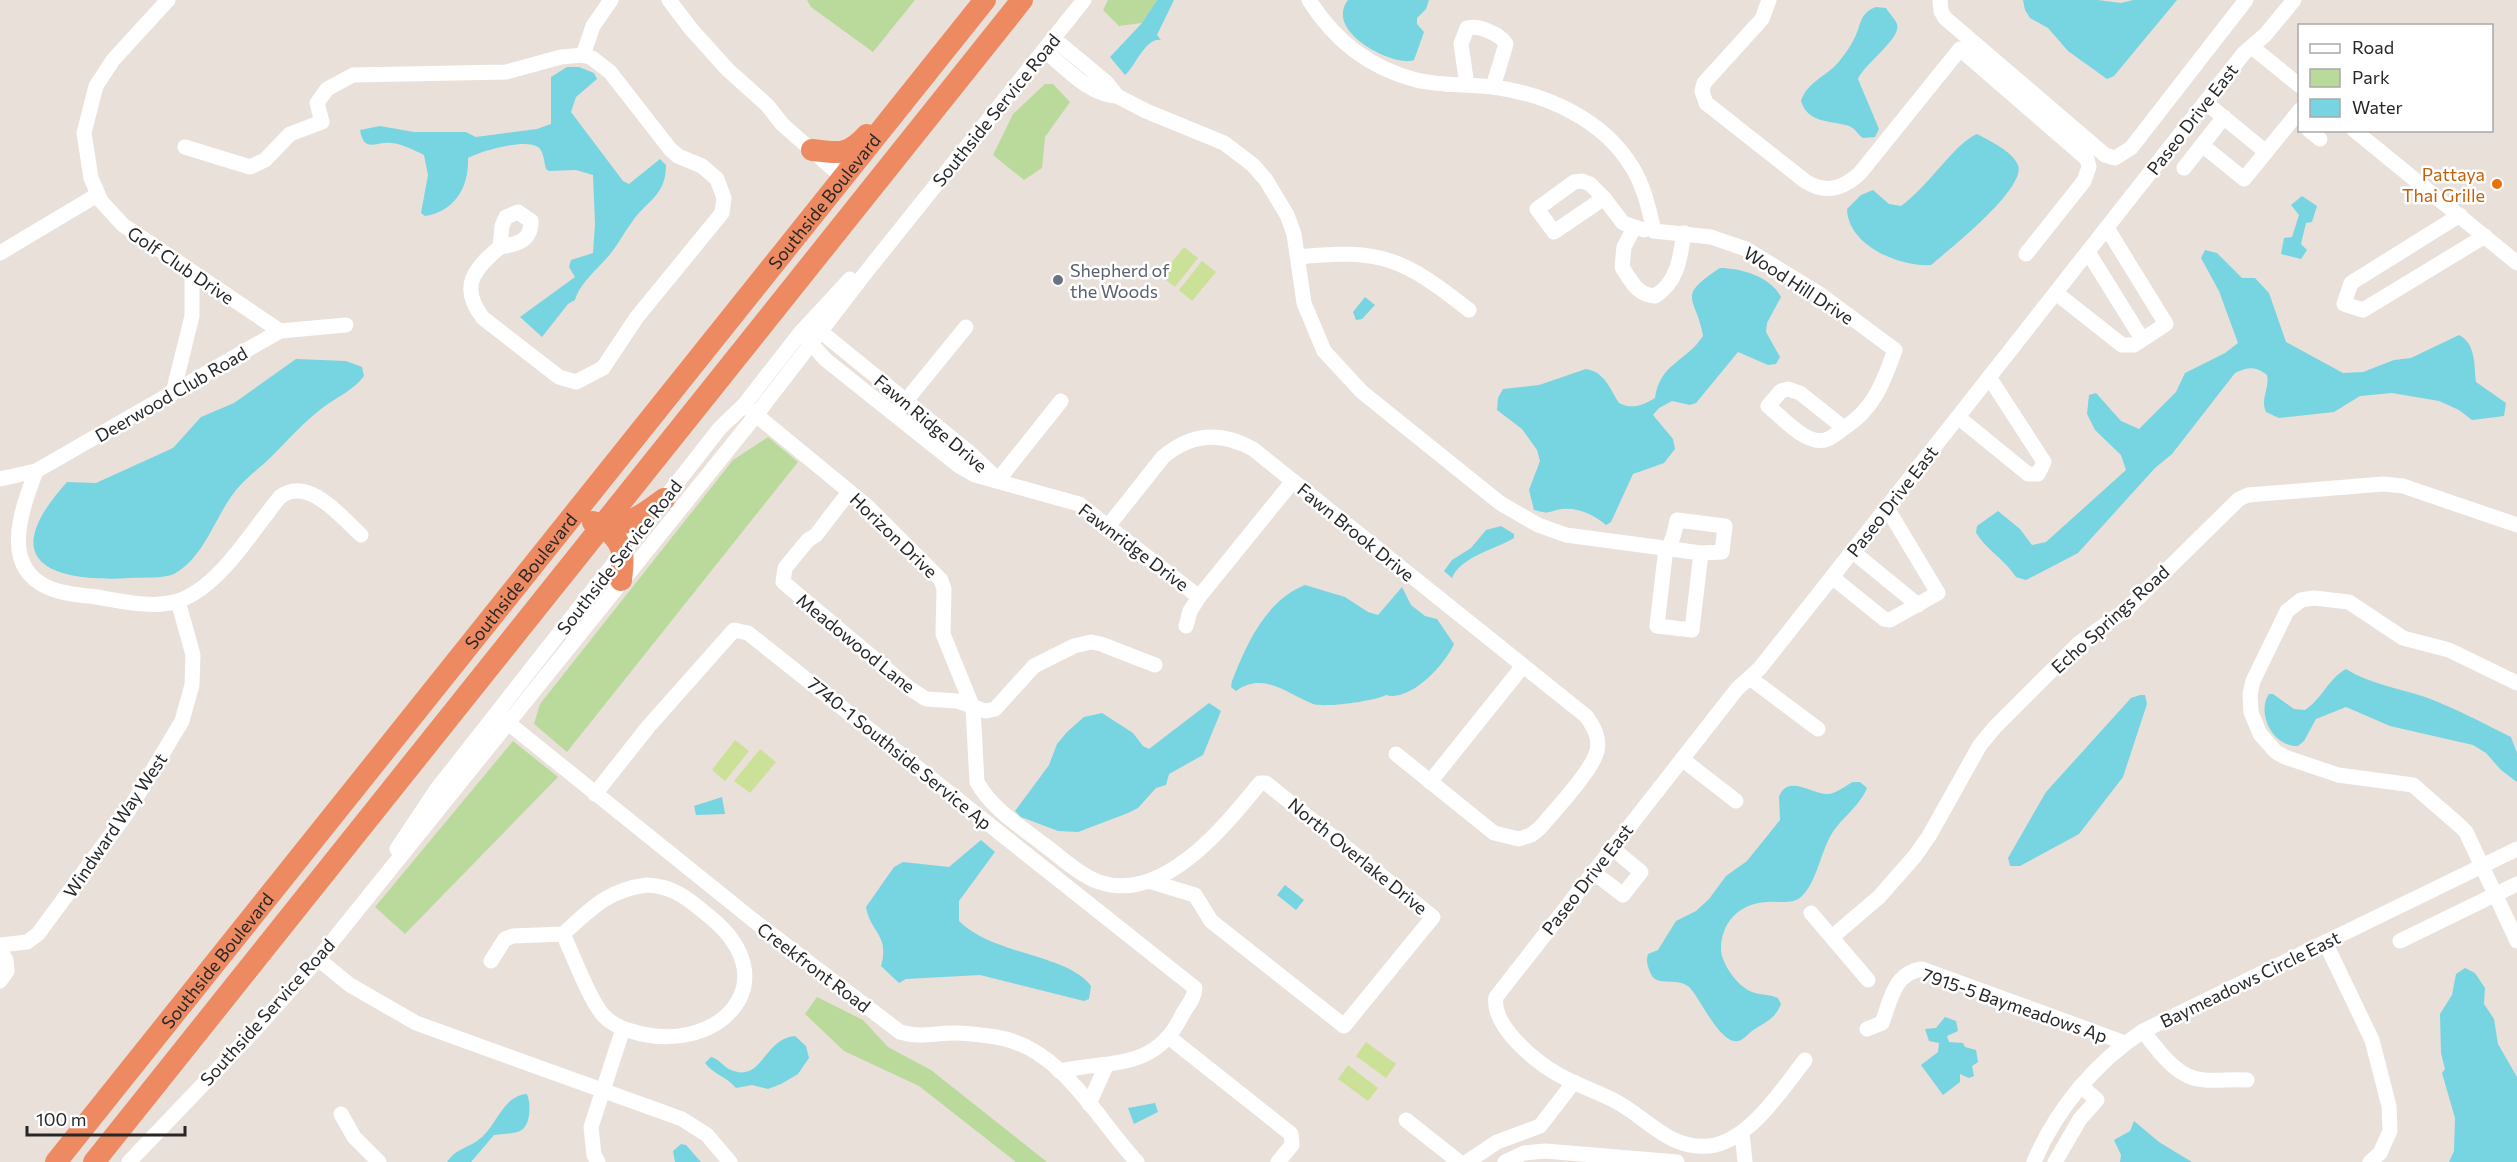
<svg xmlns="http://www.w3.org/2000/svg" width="2517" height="1162" viewBox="0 0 2517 1162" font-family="Commissioner,sans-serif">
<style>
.green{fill:#bada9c}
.pitch{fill:#cce198}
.water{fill:#77d4e1}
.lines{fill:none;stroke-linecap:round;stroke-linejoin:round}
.minor{stroke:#fff;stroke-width:15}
.highway{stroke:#ed8a61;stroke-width:22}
.food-dot{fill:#e8710a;stroke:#fff;stroke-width:2}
.worship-dot{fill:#6b7280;stroke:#fff;stroke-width:2}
.labels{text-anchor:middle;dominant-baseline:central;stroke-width:5;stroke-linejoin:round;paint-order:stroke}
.street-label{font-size:18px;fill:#272727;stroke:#fff}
.food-label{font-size:18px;fill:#c56008;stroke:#fff;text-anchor:end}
.worship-label{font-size:18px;fill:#5b616d;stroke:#fff;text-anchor:start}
</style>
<rect width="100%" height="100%" fill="#e9e0da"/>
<g class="green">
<polygon points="807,0 915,0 873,52 811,7"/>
<polygon points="1108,0 1157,0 1142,23 1119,26 1103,10"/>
<polygon points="1045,84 1053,84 1070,102 1045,137 1042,168 1024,180 993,155 1013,114"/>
<polygon points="768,437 798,462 567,752 534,724 540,704 733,460"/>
<polygon points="513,741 558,777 405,934 375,907"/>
<polygon points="817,997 863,1020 888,1047 931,1070 1047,1162 1016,1162 919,1086 844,1051 805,1014"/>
</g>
<g class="pitch">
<polygon points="1184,247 1198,258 1175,287 1161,276"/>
<polygon points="1202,261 1216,272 1192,301 1179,290"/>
<polygon points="735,740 749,751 725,781 712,770"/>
<polygon points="760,749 776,762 750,793 734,781"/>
<polygon points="1366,1042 1396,1064 1386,1078 1356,1056"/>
<polygon points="1348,1065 1378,1088 1368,1101 1338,1079"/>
</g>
<g class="water">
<path d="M1157 0H1174L1157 35 1161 40C1145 37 1134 69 1125 75L1110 57 1142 23Z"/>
<path d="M1348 0H1429L1426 9 1417 18V24L1424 32 1414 60C1397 68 1323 33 1348 0Z"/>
<polygon points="2023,0 2098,0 2121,3 2133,0 2177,0 2114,76 2107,79 2068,51 2048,28 2030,18 2025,10"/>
<path d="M1876 7 1886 8C1889 13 1895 19 1897 24 1902 38 1864 64 1858 79L1879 129 1875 137 1863 138C1857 134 1855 128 1849 126 1831 120 1808 124 1801 101 1808 80 1829 76 1841 59 1846 52 1851 46 1854 39 1862 25 1858 14 1876 7Z"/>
<path d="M567 67H579L594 73 597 79 576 97 571 112 623 181 629 184 660 159 666 165C666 196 647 200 632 222 623 234 615 250 605 260 594 272 579 285 575 300L568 304 542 337 520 317 575 277 569 267 571 260 593 253 595 224 593 175 576 170 549 171 546 169C544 163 544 151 538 147 526 138 480 151 468 158 469 186 456 211 425 216L421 213 428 175 424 155C414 150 402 144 391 143 377 141 364 154 360 130L380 126 414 132H466L476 137 537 129 551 124V77Z"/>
<path d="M1977 134C1990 141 2012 151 2018 165 2027 188 1949 250 1931 265 1900 267 1848 246 1847 209L1861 195 1873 190 1889 204 1901 206C1927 188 1956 142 1977 134Z"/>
<polygon points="2302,196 2317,206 2312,222 2306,223 2301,244 2307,250 2301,259 2281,254 2284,238 2292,237 2299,215 2291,205"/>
<path d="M2205 250 2217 253 2242 278H2255L2269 293 2286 342 2343 373 2363 372 2394 360 2411 358 2459 335C2476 344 2474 364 2476 382L2506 403 2504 416 2472 420 2459 410 2439 401 2392 393 2360 396 2334 412 2279 418 2266 412C2260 398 2270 388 2267 375 2255 366 2248 367 2235 373L2172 454 2155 468 2078 553 2026 580 2016 577C2005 560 1987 550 1976 533L1977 526 1998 511 2020 529 2032 545 2046 542 2126 470 2121 455 2095 430 2087 414 2089 395 2096 393 2121 421 2139 429 2176 392 2185 373 2225 353 2238 343 2219 291 2201 258Z"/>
<path d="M1720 268C1741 268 1771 277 1781 297L1767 323 1766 332 1780 357 1776 364 1768 365 1738 352 1696 403 1690 405 1672 401 1659 408 1653 415 1673 439 1675 449 1664 463 1633 474 1611 522 1606 525C1595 515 1577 507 1562 509 1548 511 1551 515 1534 510L1529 490 1540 461 1537 450 1522 429 1497 410 1498 398 1503 389 1539 385 1586 369C1605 372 1610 389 1619 403 1632 410 1643 405 1655 398 1660 363 1686 362 1703 336 1697 297 1674 298 1720 268Z"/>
<polygon points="1365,297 1375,305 1362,319 1356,320 1353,312"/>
<path d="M296 359 346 361 362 367 364 376C353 391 336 397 321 409 303 423 288 440 272 456 260 468 247 477 236 490 215 516 205 557 174 574 163 579 141 577 129 578 102 580 26 581 34 536 38 516 54 497 67 482L96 483 173 448 201 417 234 403Z"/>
<path d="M1501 526 1514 534V538C1496 549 1460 557 1452 578L1444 571 1452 560 1471 548 1486 530Z"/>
<path d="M1305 585 1345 597 1368 612 1378 615 1402 587 1411 605 1425 616 1437 619 1454 644C1444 666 1410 702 1386 695 1375 701 1325 708 1313 704 1287 694 1264 671 1236 691L1231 687 1232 681C1246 645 1266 600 1305 585Z"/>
<path d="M2346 669C2370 684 2398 688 2425 697 2455 708 2483 723 2511 737L2517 753V782L2501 770 2486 753 2473 745 2390 726 2346 707 2316 719 2304 741 2298 746C2273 747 2256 713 2269 694H2273L2294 709 2305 710C2322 699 2328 679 2346 669Z"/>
<polygon points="2140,695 2145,695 2147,704 2123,777 2079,834 2020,866 2010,866 2008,858 2046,792 2131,698"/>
<polygon points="1209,703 1221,711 1203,755 1169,774 1166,785 1156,788 1138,808 1128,813 1078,832 1058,831 1021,817 1015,811 1049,765 1057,744 1067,732 1084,717 1102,713 1133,733 1143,746 1149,749"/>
<path d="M1853 782H1860L1867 788C1860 806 1841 818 1831 835 1821 852 1816 883 1802 896 1793 905 1778 901 1767 902 1740 903 1721 922 1721 949 1721 963 1738 987 1752 992 1760 995 1769 994 1778 998L1781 1004C1775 1019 1767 1021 1755 1029 1751 1031 1745 1038 1741 1040 1722 1050 1700 997 1689 987 1677 976 1656 989 1650 972 1647 964 1646 961 1648 954L1658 950 1676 921 1696 911 1709 899 1726 876 1747 861 1780 820 1779 797C1787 774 1811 793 1826 794 1834 795 1845 786 1853 782Z"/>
<polygon points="722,797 725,814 696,815 694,806"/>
<path d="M981 840 995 852 959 901V921C992 955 1068 954 1091 986L1089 999 1084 1001 980 975 906 979 899 983 881 966C890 935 870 932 866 907L894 867 903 862 949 867Z"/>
<polygon points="1285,885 1304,900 1296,910 1277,895"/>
<polygon points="2465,968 2475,973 2485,988 2484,1004 2494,1019 2498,1044 2517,1077 2517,1162 2449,1162 2454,1151 2455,1118 2442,1073 2445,1069 2441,1053 2440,1014 2452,995 2456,974"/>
<polygon points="1945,1017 1956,1021 1958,1031 1947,1036 1949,1042 1963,1043 1965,1047 1976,1050 1978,1062 1972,1066 1974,1076 1969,1078 1960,1074 1960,1082 1943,1095 1921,1065 1938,1052 1939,1043 1929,1041 1925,1029 1936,1028"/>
<path d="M795 1036 806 1046 809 1058 798 1074 781 1084 768 1089 752 1085 736 1088C726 1076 714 1075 705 1063L711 1057C720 1059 723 1067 731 1070 763 1083 763 1039 795 1036Z"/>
<path d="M527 1094C531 1103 531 1126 520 1131 512 1134 502 1134 494 1135L471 1162H447C456 1149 465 1149 477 1141 497 1128 501 1096 527 1094Z"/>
<polygon points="1155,1103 1158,1112 1134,1124 1128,1108"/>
<polygon points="2134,1121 2159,1142 2192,1162 2120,1162 2121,1155 2114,1140 2130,1131"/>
<polygon points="681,1144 686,1145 701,1162 675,1162 673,1151"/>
</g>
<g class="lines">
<g class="minor">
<polyline points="168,0 113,60 96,86 84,133 91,178 101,201 123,225 280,331"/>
<polyline points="669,0 691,29 728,70 767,105 782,124 843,178"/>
<path d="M1309 0C1334 40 1370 68 1416 80 1441 86 1468 84 1493 87 1546 94 1603 119 1632 167 1644 186 1649 209 1654 231L1711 237 1746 249 1821 295 1895 350C1883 383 1874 409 1844 428"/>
<path d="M1769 0 1762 19 1704 83 1702 91 1706 103 1805 181C1825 194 1843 189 1860 173L1960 49 2087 159 2089 167 2084 181 2026 254"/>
<polyline points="1940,0 1941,11 1945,18 2105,155 2115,158 2131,148 2246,0"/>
<path d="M1053 38 1106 82 1117 96 1146 111 1224 143 1253 165 1266 180 1287 215 1294 234 1304 303 1324 351 1362 392 1500 503 1538 525 1566 535 1701 553 1722 552 1725 526 1677 520C1675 534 1671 544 1665 556L1657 626 1692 630 1701 553"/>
<polyline points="2252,47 2300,86"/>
<path d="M1044 50C1065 67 1089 95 1117 96"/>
<polyline points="583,55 593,26 611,0"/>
<path d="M1467 85 1461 44 1467 28C1479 25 1500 34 1506 44L1493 87"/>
<polyline points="2205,102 2266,152"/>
<polyline points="2309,130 2320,139"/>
<polyline points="2354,130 2517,263"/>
<polyline points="2202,145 2244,179 2300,110"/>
<path d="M185 147 250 167 265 160 290 134 322 122 317 103 327 89 353 75 506 72 561 57 583 55 592 58 610 72 670 149 678 156 702 166 717 179 724 198 722 213 637 317 603 368 576 382 559 377 483 318C458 286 475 268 500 247L502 226 506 217 518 212 531 221C531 241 518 244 500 247"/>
<polyline points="2184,168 2224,117"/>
<polygon points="1582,181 1590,184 1604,198 1554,232 1537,209 1574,182"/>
<polyline points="1604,198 1623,223 1644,230"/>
<polyline points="2460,215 2351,283 2344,304 2363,310 2485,236"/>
<path d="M1634 228 1624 247 1622 267C1631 281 1637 295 1655 296 1678 282 1680 258 1684 233"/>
<polyline points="2088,252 2142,339"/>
<polyline points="0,253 97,195"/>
<path d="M1298 257C1382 248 1404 259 1469 310"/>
<polyline points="2056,293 2122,345 2134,345 2166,324 2107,228"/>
<polyline points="814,326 970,453 998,480"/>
<polyline points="805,337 826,360 959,466 975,475 1079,504 1199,597"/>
<path d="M1788 389 1800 393 1844 428C1839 432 1834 436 1828 439 1808 448 1782 417 1768 406L1781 391Z"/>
<polyline points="173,393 192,316 192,272"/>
<path d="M744 405 867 506 941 580 944 589 943 634 973 708 977 782C991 808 1020 826 1043 844 1060 856 1079 875 1099 882 1163 904 1225 826 1260 783H1266L1433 917 1344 1026 1211 921 1195 895 1152 882"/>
<polyline points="900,408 966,327"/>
<polyline points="1958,417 2028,474 2038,474 2044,462 1989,377"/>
<path d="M36 471C22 509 0 565 47 587 62 594 80 595 96 597 121 601 153 609 178 601 220 587 253 529 280 497 308 475 341 517 361 535"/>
<polyline points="0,479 36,471 280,331 346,325"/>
<polyline points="998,480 1061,401"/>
<polyline points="849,492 816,535 808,540 785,568 783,582 909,688 926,699 957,701 986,711 995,709 1034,666 1074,646 1091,642 1101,644 1155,665"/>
<path d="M1109 525 1163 457C1191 433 1221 431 1253 449L1586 716C1594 727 1600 738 1597 751 1592 771 1554 811 1540 828L1531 835 1519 839 1494 833 1396 754"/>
<polyline points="1852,551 1918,605"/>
<polyline points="1832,577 1884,619 1890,620 1938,593 1887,508"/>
<polyline points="1186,626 1190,611 1199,597 1293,481"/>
<polyline points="1750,678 1818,729"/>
<polyline points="2517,683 2449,650 2403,638 2349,602 2314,598 2301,600 2287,611 2253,681 2250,694 2251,712 2260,734 2276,752 2285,757 2338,775 2413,785 2460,826 2466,832 2517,941"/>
<path d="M502 718 753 920 900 1032C919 1038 935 1033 954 1033 968 1033 982 1035 996 1037 1061 1047 1096 1118 1137 1162"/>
<polyline points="1682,759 1736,801"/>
<polyline points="1430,782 1523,666"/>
<path d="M595 794 648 727 734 630 748 633 1195 988C1194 1001 1186 1006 1181 1017 1155 1071 1108 1060 1059 1071"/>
<polyline points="397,849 437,789 720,428 744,405 800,333 850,279"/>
<polyline points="1593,872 1623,895 1641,872 1612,848"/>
<path d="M647 885C674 886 690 900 710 917 792 984 714 1058 631 1031 621 1028 610 1023 603 1015 589 999 573 955 563 934 591 909 607 890 647 885Z"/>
<polyline points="1811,913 1868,980"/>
<polyline points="1832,937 1879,897 1915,856 1929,836 1980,745 1995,727 2079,643 2127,609 2239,499 2248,495 2383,484 2403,486 2517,525"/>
<polyline points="2400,941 2517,884"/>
<polyline points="2325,942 2372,1040 2389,1106 2390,1131 2380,1153 2370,1162"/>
<polyline points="0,945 27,942 38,934 127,813 182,721 192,685 193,655 178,601"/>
<polyline points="0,949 6,960 7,971 0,981"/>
<polyline points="318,959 350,985 416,1023 682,1119 707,1135 730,1162"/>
<polyline points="491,961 505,939 513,936 563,934"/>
<path d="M1867 1029 1882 1023C1891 999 1894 973 1922 969L2125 1043"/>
<path d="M2143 1031C2158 1050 2177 1079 2204 1080 2218 1081 2233 1079 2247 1080"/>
<polyline points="1170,1038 1291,1134 1292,1145 1278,1162"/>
<path d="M1805 1060C1782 1089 1749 1142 1709 1146 1670 1150 1648 1119 1617 1102 1598 1092 1577 1085 1559 1075 1536 1062 1491 1026 1496 997L1737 689 1760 668 1832 577 2244 53 2265 35 2294 0"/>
<polyline points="1089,1104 1106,1066"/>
<polyline points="341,1114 354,1137 379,1162"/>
<polyline points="1406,1120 1459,1162"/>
<polyline points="1742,1132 1745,1162"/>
<polyline points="129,1162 253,1032 318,959 756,415 867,271 1084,0"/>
<polyline points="598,1162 594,1155 591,1127 623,1029"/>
<polyline points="1467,1162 1497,1142 1540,1126 1574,1082"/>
<polyline points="1505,1162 1524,1153 1545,1151 1677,1162"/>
<path d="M2034 1162C2056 1109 2096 1062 2143 1031L2517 849"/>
<polyline points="2055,1162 2080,1119 2097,1100 2081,1086"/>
</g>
<g class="highway">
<path d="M812 150C839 153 848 156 867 135"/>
<path d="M593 522C623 531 641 516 664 499"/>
<path d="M602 525C625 544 624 552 621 580"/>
<path id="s1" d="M56 1162 985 0"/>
<polyline points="94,1162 1022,0"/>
</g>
</g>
<circle class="food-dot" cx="2497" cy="184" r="6"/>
<circle class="worship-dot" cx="1058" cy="280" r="6"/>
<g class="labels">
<g class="street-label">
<text transform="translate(996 110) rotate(-51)">Southside Service Road</text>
<text transform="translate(2192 119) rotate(-52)">Paseo Drive East</text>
<text stroke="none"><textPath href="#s1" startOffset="1230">Southside Boulevard</textPath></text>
<text transform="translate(181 265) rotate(34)">Golf Club Drive</text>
<text transform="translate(1799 285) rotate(33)">Wood Hill Drive</text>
<text transform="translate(171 394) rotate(-30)">Deerwood Club Road</text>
<text transform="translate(931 423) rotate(40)">Fawn Ridge Drive</text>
<text transform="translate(1892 501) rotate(-52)">Paseo Drive East</text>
<text transform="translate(1356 532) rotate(39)">Fawn Brook Drive</text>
<text transform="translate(894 535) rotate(44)">Horizon Drive</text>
<text transform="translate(1134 547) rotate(37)">Fawnridge Drive</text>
<text transform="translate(619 557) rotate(-52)">Southside Service Road</text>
<text stroke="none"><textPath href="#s1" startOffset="744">Southside Boulevard</textPath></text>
<text transform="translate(2110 619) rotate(-42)">Echo Springs Road</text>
<text transform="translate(856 643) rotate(39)">Meadowood Lane</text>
<text transform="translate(900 753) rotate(39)">7740-1 Southside Service Ap</text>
<text transform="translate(115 825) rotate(-56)">Windward Way West</text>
<text transform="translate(1358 856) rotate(39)">North Overlake Drive</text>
<text transform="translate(1587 879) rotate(-52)">Paseo Drive East</text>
<text stroke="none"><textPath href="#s1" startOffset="258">Southside Boulevard</textPath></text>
<text transform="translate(814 967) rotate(37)">Creekfront Road</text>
<text transform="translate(2250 979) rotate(-26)">Baymeadows Circle East</text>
<text transform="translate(2015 1005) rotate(19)">7915-5 Baymeadows Ap</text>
<text transform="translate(267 1012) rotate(-48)">Southside Service Road</text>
</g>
<g class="food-label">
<text x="2485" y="174">Pattaya<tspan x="2485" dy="21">Thai Grille</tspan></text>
</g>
<g class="worship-label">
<text x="1070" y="270">Shepherd of<tspan x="1070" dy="21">the Woods</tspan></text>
</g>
</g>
<rect x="2298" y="24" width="195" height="108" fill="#ffffff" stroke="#a9a9a9" stroke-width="1.5"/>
<rect x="2310" y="44" width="30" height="9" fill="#ffffff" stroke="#a9a9a9" stroke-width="1.5"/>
<text x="2352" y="54" font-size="18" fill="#272727">Road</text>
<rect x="2310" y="69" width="30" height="18" fill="#bada9c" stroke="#a9a9a9" stroke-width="1.5"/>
<text x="2352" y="84" font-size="18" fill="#272727">Park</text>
<rect x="2310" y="99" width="30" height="18" fill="#77d4e1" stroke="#a9a9a9" stroke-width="1.5"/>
<text x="2352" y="114" font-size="18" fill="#272727">Water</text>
<path d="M27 1126v9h158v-9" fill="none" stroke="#272727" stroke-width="3"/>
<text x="36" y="1126" font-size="18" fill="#272727" stroke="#ffffff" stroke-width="4.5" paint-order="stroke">100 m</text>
</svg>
